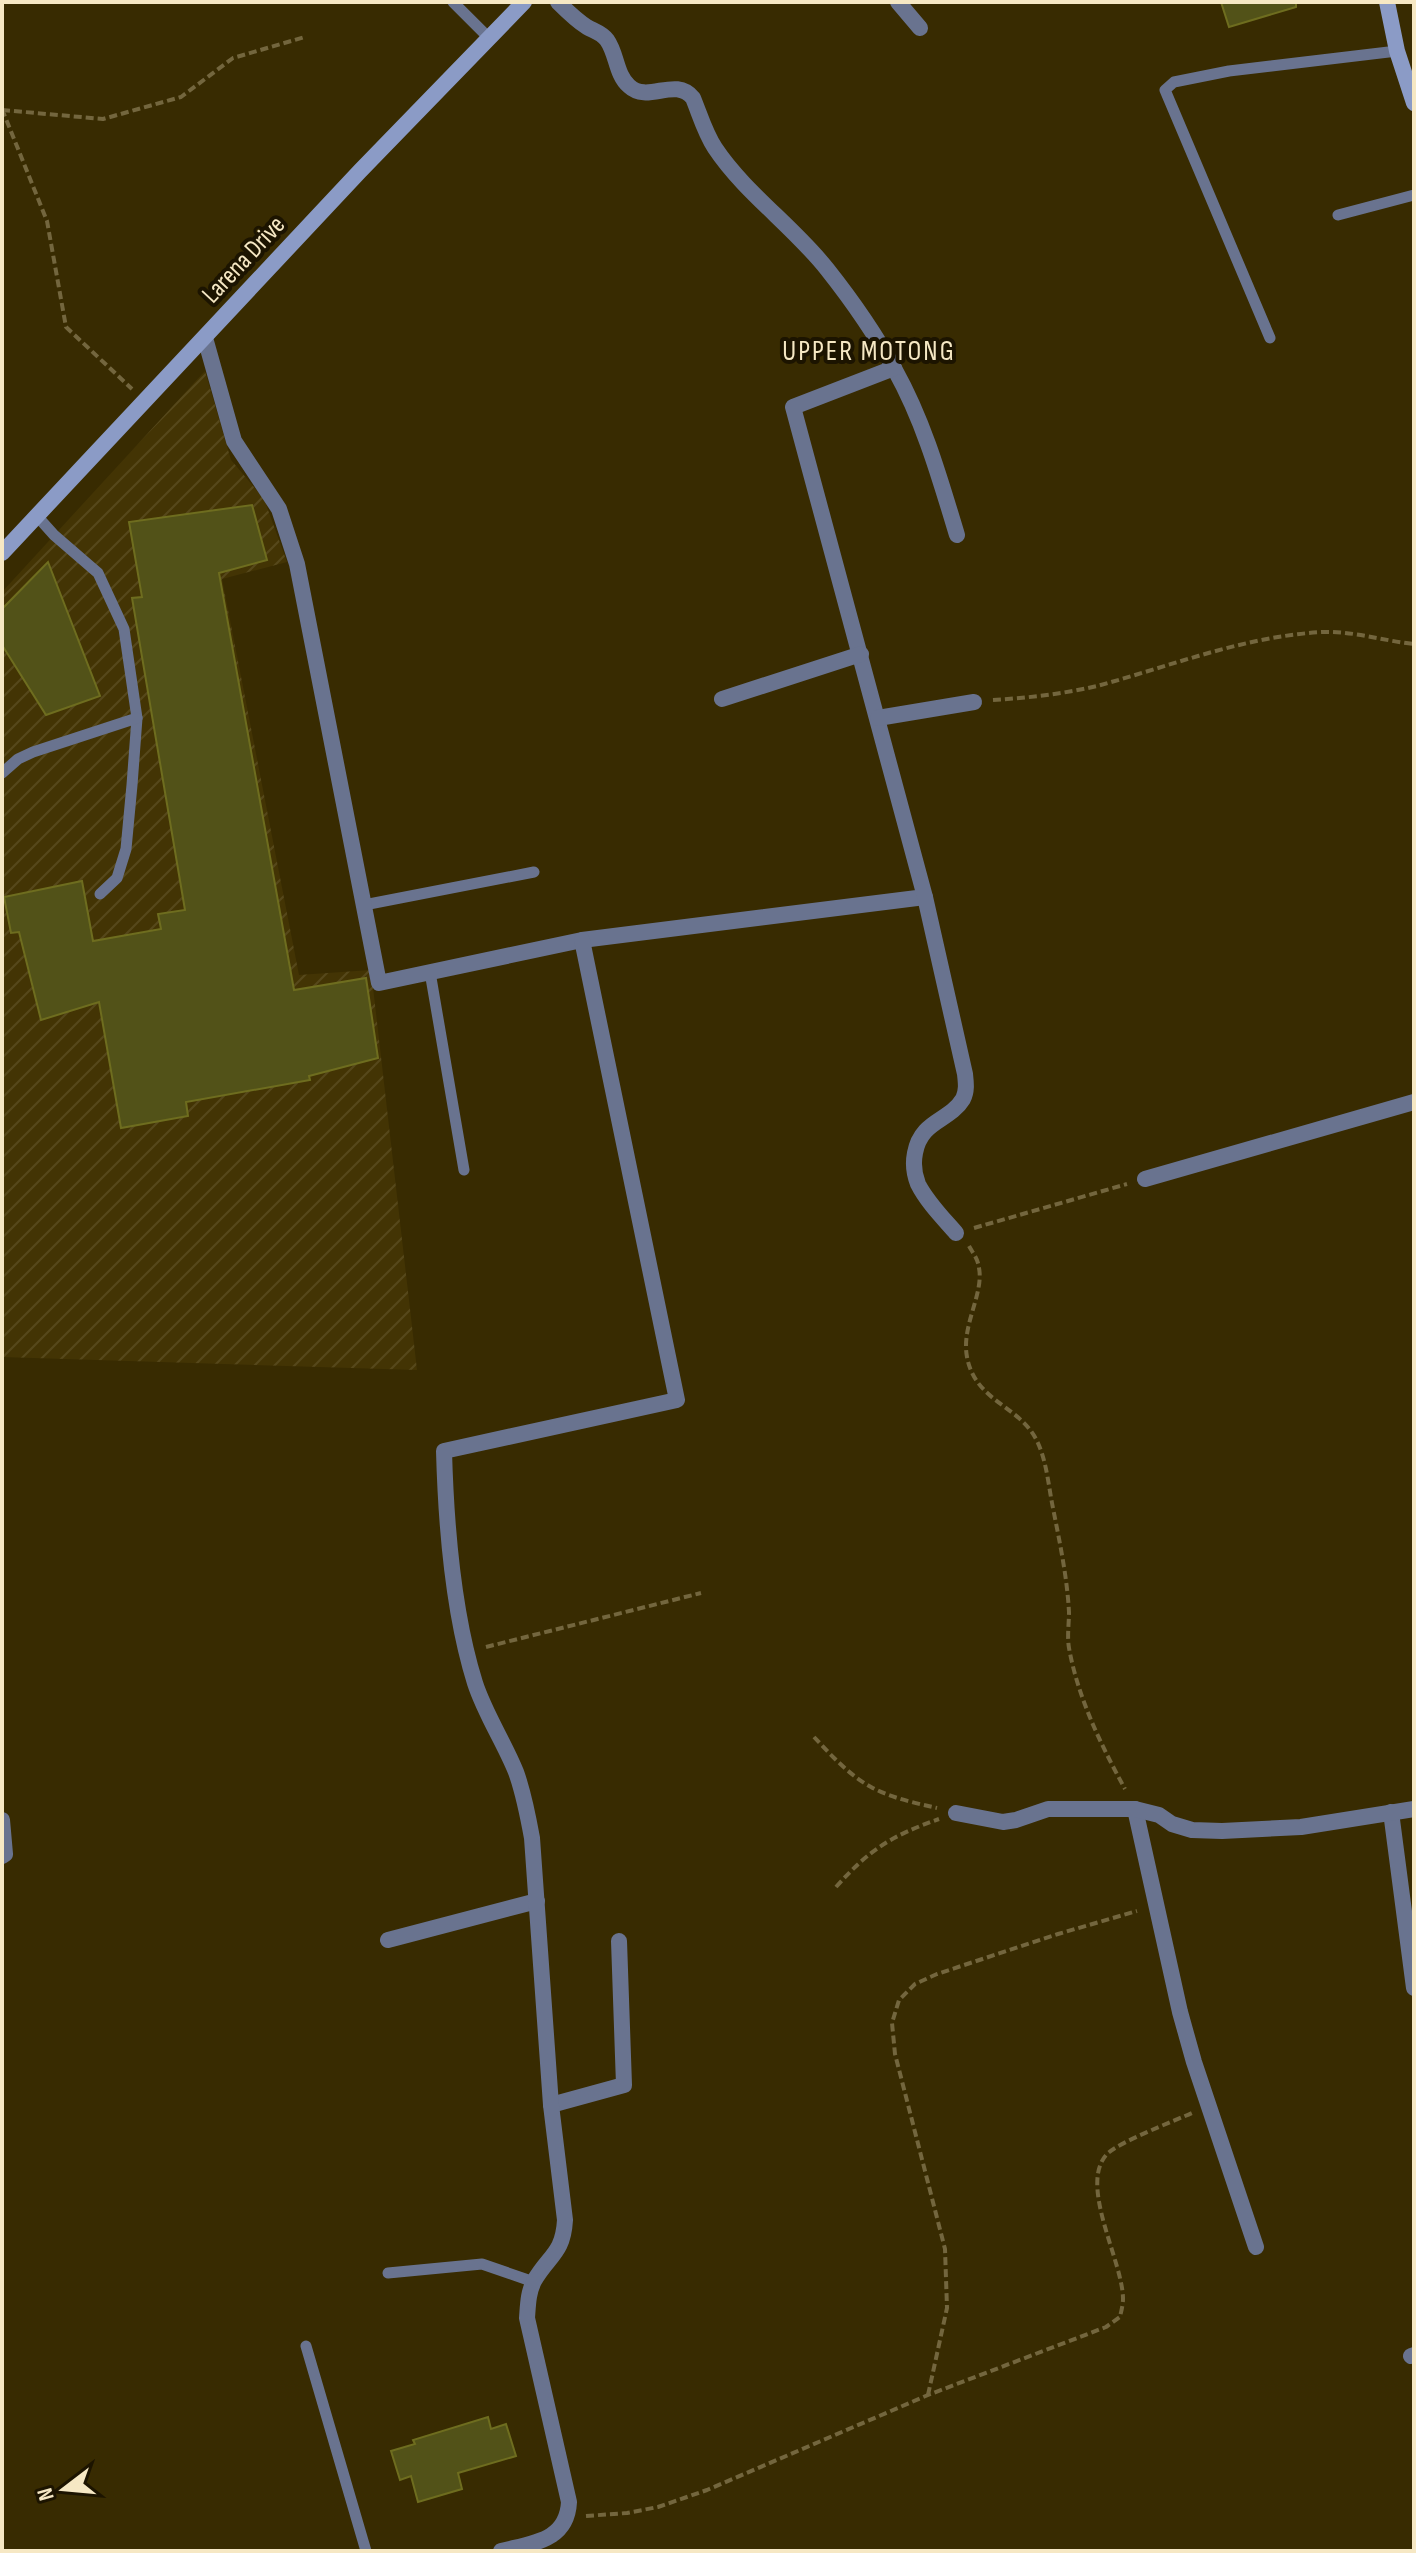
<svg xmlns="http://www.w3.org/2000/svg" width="1416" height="2553" viewBox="0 0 1416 2553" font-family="'Sofia Sans Condensed',sans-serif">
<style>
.industrial{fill:url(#industrial-furrows)}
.building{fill:#525218;stroke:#6e6d1f;stroke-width:2}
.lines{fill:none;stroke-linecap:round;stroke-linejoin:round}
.path{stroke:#73663e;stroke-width:4;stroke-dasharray:8 4;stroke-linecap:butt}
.lane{stroke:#69738f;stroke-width:11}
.street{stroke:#69738f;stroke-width:16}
.secondary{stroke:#8b9bc6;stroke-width:16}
.labels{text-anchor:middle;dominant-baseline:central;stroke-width:8;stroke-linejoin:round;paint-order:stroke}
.street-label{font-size:26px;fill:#f6e8c4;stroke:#1c1400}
.neighbourhood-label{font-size:28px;letter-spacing:2px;fill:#f6e8c4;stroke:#1c1400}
</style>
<defs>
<pattern id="industrial-furrows" width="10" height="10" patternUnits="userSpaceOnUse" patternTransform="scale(2)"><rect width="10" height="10" fill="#433404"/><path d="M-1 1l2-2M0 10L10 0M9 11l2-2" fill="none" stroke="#56481b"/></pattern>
</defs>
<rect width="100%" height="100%" fill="#382b01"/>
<polygon class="industrial" points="205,371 231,460 264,499 287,562 222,579 299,975 371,970 417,1370 2,1357 2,592"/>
<g class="building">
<polygon points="1221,2 1296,2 1296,7 1229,27"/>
<polygon points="252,505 267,560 219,573 294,990 366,978 378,1058 309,1076 310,1080 186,1102 188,1116 121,1128 99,1002 41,1020 19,932 11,933 4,897 82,881 93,941 161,929 158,914 185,910 132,598 142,597 129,522"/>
<polygon points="48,562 100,696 46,715 2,645 2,609"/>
<polygon points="488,2417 491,2429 506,2424 516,2456 458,2473 462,2489 418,2502 411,2476 400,2480 391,2451 415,2444 413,2440"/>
</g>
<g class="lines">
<g class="path">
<polyline points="2,109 47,221 66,327 132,389"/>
<polyline points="2,110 103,119 181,97 233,58 305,37"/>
<path d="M993 700C1027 698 1063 694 1097 686 1171 666 1245 636 1323 632 1354 631 1384 641 1414 644"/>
<polyline points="974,1228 1127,1184"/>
<path d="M969 1246C973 1253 978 1259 979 1268 984 1294 961 1326 967 1357 975 1401 1018 1405 1036 1439 1046 1458 1048 1482 1052 1503 1059 1539 1067 1575 1069 1612 1069 1624 1067 1636 1069 1648 1078 1698 1101 1745 1125 1789"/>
<polyline points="486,1647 701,1593"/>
<path d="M814 1737C831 1755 849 1775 871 1787 891 1798 915 1803 937 1808"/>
<path d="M836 1887C870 1849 891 1836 939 1819"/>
<polyline points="928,2395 947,2308 945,2249 895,2054 892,2023 899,2000 915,1984 937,1974 1058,1934 1137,1911"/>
<path d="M586 2516 627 2513 658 2507 707 2490 928 2395 1106 2327 1120 2317C1121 2312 1123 2305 1123 2299 1123 2261 1078 2185 1107 2154 1119 2142 1174 2121 1192 2113"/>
</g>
<g class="lane">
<polyline points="453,2 489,38"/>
<polyline points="1338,215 1414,195"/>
<polyline points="1270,338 1165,90 1174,82 1229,71 1397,51"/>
<polyline points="37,516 54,535 98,573 124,629 137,718 132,785 126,849 117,878 100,894"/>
<polyline points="2,773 18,759 33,752 137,718"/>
<polyline points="364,905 534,872"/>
<polyline points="430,972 464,1170"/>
<polyline points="388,2273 482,2264 534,2282"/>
<polyline points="306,2346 366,2551"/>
</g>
<g class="street">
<path d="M558 2C567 11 576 20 587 27 594 31 602 33 607 40 617 54 616 75 629 86 648 104 675 76 693 98 700 115 705 133 715 148 745 193 793 226 827 269 850 298 877 337 895 370 924 422 940 479 957 535"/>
<polyline points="898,2 920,28"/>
<polyline points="205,338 234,441 279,509 297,564 379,983 582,940 925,897"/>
<path d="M894 368 793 407 925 897 965 1074C966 1083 967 1091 963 1099 949 1122 921 1120 915 1153 913 1163 914 1174 918 1184 927 1202 943 1218 956 1233"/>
<polyline points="722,699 861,654"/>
<polyline points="878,718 974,702"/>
<polyline points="1145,1179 1414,1102"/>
<polyline points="1135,1809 1180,2012 1194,2062 1256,2247"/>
<polyline points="1391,1812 1414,1988"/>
<polyline points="956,1813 1003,1822 1016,1820 1048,1809 1135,1809 1159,1815 1172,1824 1192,1830 1222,1831 1301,1827 1414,1809"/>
<polyline points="2,1820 5,1854 2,1856"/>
<polyline points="388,1940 537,1901"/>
<polyline points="551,2105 624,2085 619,1941"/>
<polyline points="1411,2356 1414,2355"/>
<path d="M501 2551C533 2543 567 2541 569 2502L527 2318C528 2305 528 2293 534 2281 549 2255 563 2254 565 2220L551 2105 532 1838C528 1816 524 1794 516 1772 504 1742 485 1714 475 1683 453 1613 446 1525 444 1451L677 1400 582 940"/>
</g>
<g class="secondary">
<polyline points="1387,2 1397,51 1414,103"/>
<polyline points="2,553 360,171 524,2"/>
</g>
</g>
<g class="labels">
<g class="street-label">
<text transform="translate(244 260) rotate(-47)">Larena Drive</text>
</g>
<g class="neighbourhood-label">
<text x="869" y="351">UPPER MOTONG</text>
</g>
</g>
<rect width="1416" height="2553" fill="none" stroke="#f6e8c4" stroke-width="8"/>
<g transform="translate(64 2489) rotate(254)" stroke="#1c1400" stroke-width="6" paint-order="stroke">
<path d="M0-6L14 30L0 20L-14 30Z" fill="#f6e8c4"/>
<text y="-12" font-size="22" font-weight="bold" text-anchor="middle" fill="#f6e8c4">N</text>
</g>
</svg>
